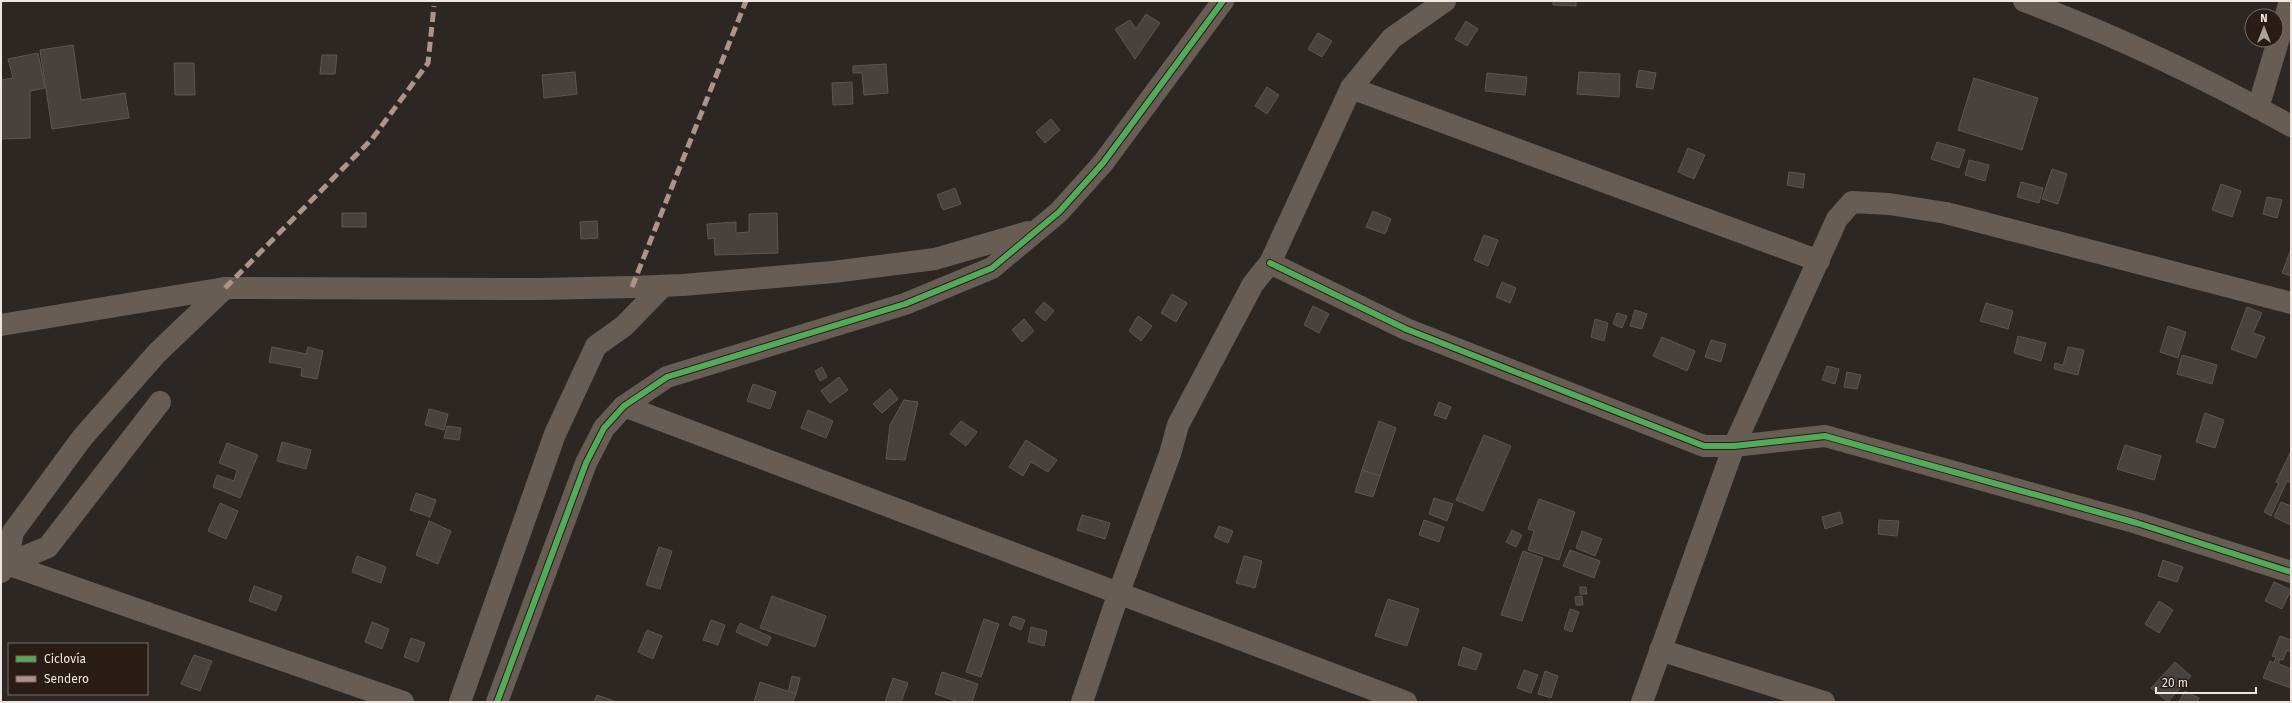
<svg xmlns="http://www.w3.org/2000/svg" width="2292" height="703" viewBox="0 0 2292 703" font-family="'Fira Sans',sans-serif">
<style>
.building{fill:#48423e;stroke:#5c5652}
.lines{fill:none;stroke-linecap:round;stroke-linejoin:round}
.street{stroke:#675d55;stroke-width:22}
.quiet{stroke:#af9288;stroke-width:5;stroke-dasharray:10 5;stroke-linecap:butt}
.cycleway-casing{stroke:#281c15;stroke-width:8}
.cycleway{stroke:#51ab58;stroke-width:6}
</style>
<rect width="100%" height="100%" fill="#2d2723"/>
<g class="building">
<polygon points="1553,1 1576,1 1576,6 1553,5"/>
<polygon points="1146,14 1160,23 1135,59 1115,29 1130,20 1136,29"/>
<polygon points="1466,21 1478,29 1467,46 1455,39"/>
<polygon points="1318,33 1332,41 1322,57 1308,49"/>
<polygon points="73,45 81,100 125,93 129,118 52,129 40,50"/>
<polygon points="38,53 45,88 30,91 30,138 1,139 1,80 13,78 8,59"/>
<polygon points="322,55 337,55 335,74 320,74"/>
<polygon points="174,63 194,63 195,95 175,95"/>
<polygon points="886,64 888,93 864,95 862,73 853,73 853,66"/>
<polygon points="1639,70 1656,73 1653,89 1636,87"/>
<polygon points="575,72 577,94 544,98 542,75"/>
<polygon points="1579,72 1620,74 1619,97 1577,94"/>
<polygon points="1487,73 1527,77 1525,95 1485,91"/>
<polygon points="1974,78 2038,98 2022,150 1958,130"/>
<polygon points="852,82 853,104 833,105 832,83"/>
<polygon points="1267,87 1279,95 1267,114 1255,106"/>
<polygon points="1051,119 1060,130 1045,143 1036,132"/>
<polygon points="1937,142 1965,150 1959,168 1931,159"/>
<polygon points="1688,148 1705,155 1694,179 1678,172"/>
<polygon points="1969,160 1989,165 1985,181 1965,175"/>
<polygon points="2052,169 2067,174 2058,204 2042,199"/>
<polygon points="1789,172 1805,174 1803,188 1787,185"/>
<polygon points="2021,182 2043,188 2039,203 2017,197"/>
<polygon points="2221,184 2241,191 2232,217 2212,210"/>
<polygon points="955,188 961,204 943,210 937,195"/>
<polygon points="2267,197 2282,200 2277,218 2263,214"/>
<polygon points="1373,211 1391,219 1385,234 1366,227"/>
<rect x="342" y="213" width="24" height="14"/>
<polygon points="777,213 778,253 715,255 714,238 708,239 707,224 736,222 736,233 749,232 749,214"/>
<polygon points="597,221 598,238 581,239 580,222"/>
<polygon points="1484,235 1498,240 1488,266 1474,260"/>
<polygon points="2291,249 2291,276 2282,273"/>
<polygon points="1502,282 1516,288 1510,303 1496,297"/>
<polygon points="1172,294 1187,303 1176,322 1161,313"/>
<polygon points="1044,302 1054,311 1045,321 1035,312"/>
<polygon points="1986,303 2013,311 2008,329 1980,321"/>
<polygon points="1313,306 1329,314 1319,333 1304,325"/>
<polygon points="2247,307 2262,313 2253,333 2265,337 2256,358 2231,349"/>
<polygon points="1635,310 1647,314 1642,329 1630,326"/>
<polygon points="1617,313 1627,316 1622,328 1613,324"/>
<polygon points="1138,316 1152,326 1141,341 1129,331"/>
<polygon points="1024,319 1034,331 1022,342 1012,330"/>
<polygon points="1595,319 1608,323 1604,341 1591,337"/>
<polygon points="2168,326 2186,332 2178,358 2160,352"/>
<polygon points="2018,336 2046,343 2041,361 2014,353"/>
<polygon points="1662,337 1695,351 1687,371 1653,356"/>
<polygon points="1711,340 1726,344 1721,362 1705,357"/>
<polygon points="272,347 306,354 308,347 323,351 317,379 301,376 302,368 269,362"/>
<polygon points="2068,347 2084,350 2078,375 2054,369 2055,363 2063,365"/>
<polygon points="2182,355 2217,365 2212,384 2177,374"/>
<polygon points="1827,366 1839,369 1835,384 1822,380"/>
<polygon points="822,367 827,377 820,381 815,371"/>
<polygon points="1847,372 1861,375 1857,389 1844,387"/>
<polygon points="839,377 848,390 830,403 821,391"/>
<polygon points="753,384 776,392 770,409 747,401"/>
<polygon points="890,389 898,399 882,413 873,404"/>
<polygon points="904,400 918,402 905,460 886,459 890,425"/>
<polygon points="1439,402 1451,407 1446,419 1434,415"/>
<polygon points="429,409 448,414 444,430 425,425"/>
<polygon points="808,410 833,421 826,438 801,428"/>
<polygon points="2205,413 2224,420 2215,448 2196,442"/>
<polygon points="961,421 977,432 966,446 950,434"/>
<polygon points="1379,421 1396,428 1380,476 1362,470"/>
<polygon points="447,426 461,428 459,440 444,438"/>
<polygon points="1484,435 1511,446 1483,511 1456,500"/>
<polygon points="1026,440 1057,460 1048,472 1031,462 1023,476 1009,467"/>
<polygon points="282,442 311,450 306,469 277,461"/>
<polygon points="227,443 258,455 240,498 213,487 217,475 234,481 237,470 219,463"/>
<polygon points="2125,445 2161,456 2154,480 2117,469"/>
<polygon points="2291,451 2291,483 2287,481 2271,516 2264,512 2279,483 2276,482"/>
<polygon points="1362,470 1380,476 1373,497 1355,492"/>
<polygon points="416,493 436,500 430,517 410,510"/>
<polygon points="1434,498 1453,504 1447,521 1429,514"/>
<polygon points="1539,499 1575,512 1559,560 1528,550 1534,531 1528,529"/>
<polygon points="2281,502 2291,506 2291,525 2274,517"/>
<polygon points="220,503 238,511 226,539 208,531"/>
<polygon points="1840,512 1843,523 1825,529 1822,517"/>
<polygon points="1082,515 1110,523 1105,539 1077,530"/>
<polygon points="1424,520 1444,527 1439,542 1419,535"/>
<polygon points="1879,520 1899,521 1897,536 1878,534"/>
<polygon points="429,521 451,531 438,564 416,555"/>
<polygon points="1219,526 1233,531 1228,543 1214,537"/>
<polygon points="1512,530 1522,535 1516,547 1506,542"/>
<polygon points="1582,531 1602,539 1595,556 1576,548"/>
<polygon points="659,547 672,551 660,589 646,585"/>
<polygon points="1570,550 1600,561 1594,578 1563,566"/>
<polygon points="1523,551 1543,558 1522,621 1501,615"/>
<polygon points="357,556 386,567 381,583 352,572"/>
<polygon points="1244,556 1262,561 1255,588 1236,583"/>
<polygon points="2163,560 2183,567 2177,582 2158,576"/>
<polygon points="2274,582 2291,590 2282,609 2265,601"/>
<polygon points="254,586 282,596 276,611 249,601"/>
<polygon points="1580,587 1586,587 1587,594 1580,594"/>
<polygon points="772,596 826,616 815,647 760,628"/>
<polygon points="1582,596 1583,605 1576,605 1575,597"/>
<polygon points="1388,599 1419,609 1407,646 1375,636"/>
<polygon points="2159,601 2173,610 2159,633 2145,624"/>
<polygon points="1570,609 1579,612 1572,632 1564,629"/>
<polygon points="1013,616 1025,620 1021,630 1009,625"/>
<polygon points="984,619 999,624 981,677 966,672"/>
<polygon points="711,620 725,625 718,645 703,640"/>
<polygon points="372,622 389,629 382,649 365,642"/>
<polygon points="740,623 771,637 767,646 736,632"/>
<polygon points="1031,627 1047,631 1044,646 1028,642"/>
<polygon points="647,630 662,636 653,659 638,652"/>
<polygon points="2280,636 2291,640 2291,652 2287,650 2283,660 2279,659 2279,664 2291,669 2291,688 2263,678 2270,661 2274,663 2276,657 2272,656"/>
<polygon points="411,638 425,643 418,662 404,657"/>
<polygon points="1463,647 1482,654 1476,670 1458,665"/>
<polygon points="194,655 212,661 200,691 181,684"/>
<polygon points="2175,662 2191,676 2168,702 2151,688"/>
<polygon points="1524,670 1538,675 1531,693 1517,688"/>
<polygon points="1545,671 1558,676 1551,698 1538,694"/>
<polygon points="942,672 978,684 972,702 959,702 935,694"/>
<polygon points="792,676 800,678 796,694 788,692"/>
<polygon points="893,678 908,683 901,702 885,702"/>
<polygon points="760,682 796,694 793,702 754,702"/>
<polygon points="2185,691 2199,698 2197,702 2179,702"/>
<polygon points="597,695 617,702 594,702"/>
</g>
<g class="lines">
<g class="street">
<path d="M2024 1C2117 36 2205 78 2291 126"/>
<polyline points="1351,88 1819,261"/>
<polyline points="2258,108 2290,1"/>
<polyline points="1270,263 1406,329 1704,446 1734,446 1825,436 2137,523 2291,572"/>
<polyline points="1,325 225,288 538,289 632,287 683,285 833,272 935,259 1028,232"/>
<polyline points="624,406 1406,702"/>
<polyline points="1,562 403,702"/>
<polyline points="7,564 48,547 160,402"/>
<polyline points="1,572 7,564 13,532 82,438 157,353 225,288"/>
<polyline points="1660,650 1824,702"/>
<polyline points="460,702 555,434 596,346 624,326 663,286"/>
<polyline points="497,702 586,463 604,428 624,406 667,377 905,304 992,268 1059,212 1103,163 1223,1"/>
<polyline points="1082,702 1119,592 1170,454 1178,425 1253,284 1270,263 1351,88 1392,38 1445,1"/>
<polyline points="1642,702 1734,446 1837,219 1852,202 1889,204 1946,213 2291,303"/>
</g>
<g class="quiet">
<polyline points="632,287 746,1"/>
<polyline points="225,288 372,139 428,63 434,6"/>
</g>
<defs>
<g id="cycleway">
<polyline points="1270,263 1406,329 1704,446 1734,446 1825,436 2137,523 2291,572"/>
<polyline points="497,702 586,463 604,428 624,406 667,377 905,304 992,268 1059,212 1103,163 1223,1"/>
</g>
</defs>
<use href="#cycleway" class="cycleway-casing"/>
<use href="#cycleway" class="cycleway"/>
</g>
<rect width="2292" height="703" fill="none" stroke="#efe6e0" stroke-width="4"/>
<rect x="8" y="643" width="140" height="52" fill="#281c15" stroke="#786d66"/>
<rect x="16" y="656" width="20" height="6" fill="#51ab58" stroke="#786d66"/>
<text x="44" y="663" font-size="12" fill="#efe6e0">Ciclovía</text>
<rect x="16" y="676" width="20" height="6" fill="#af9288" stroke="#786d66"/>
<text x="44" y="683" font-size="12" fill="#efe6e0">Sendero</text>
<g transform="translate(2264 28)"><circle r="19" fill="#281c15" stroke="#786d66"/>
<path d="M0-3L7 15L0 10L-7 15Z" fill="#aba39e"/>
<text y="-6" font-size="11" font-weight="bold" text-anchor="middle" fill="#efe6e0">N</text>
</g>
<path d="M2156 687v6h100v-6" fill="none" stroke="#efe6e0" stroke-width="2"/>
<text x="2162" y="687" font-size="12" fill="#efe6e0" stroke="#281c15" stroke-width="3" paint-order="stroke">20 m</text>
</svg>
